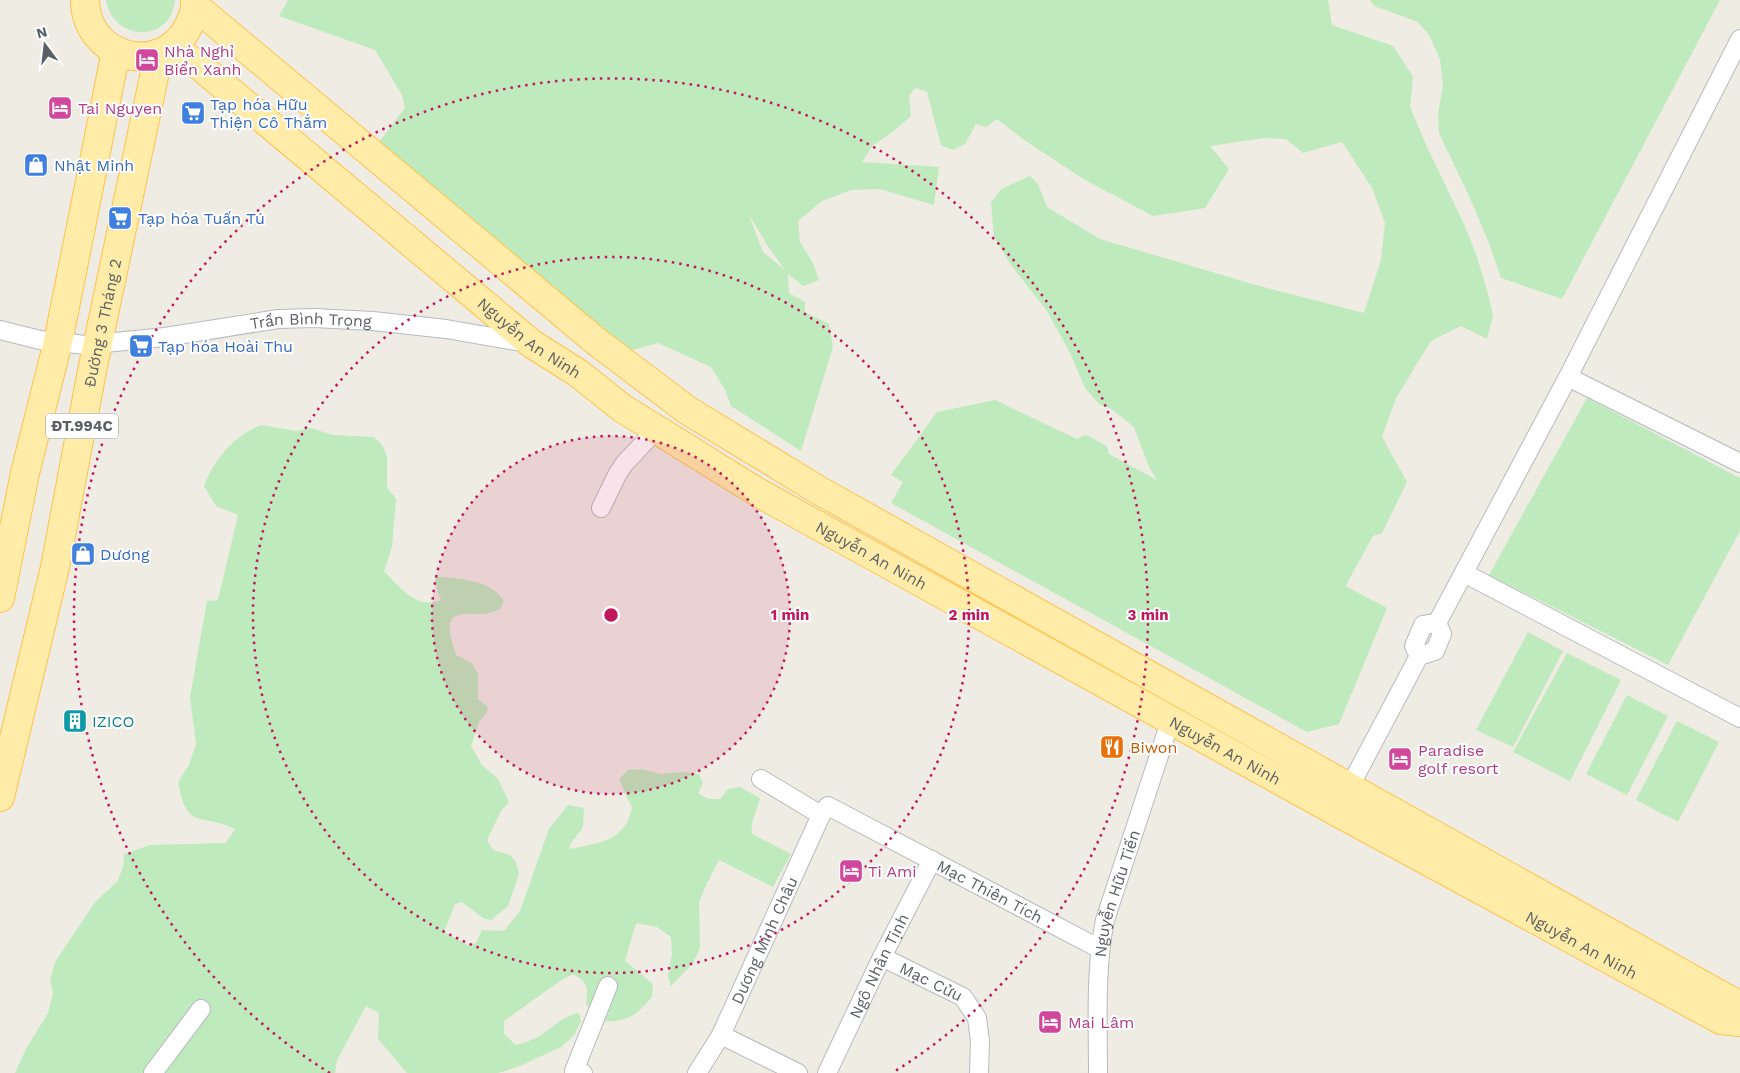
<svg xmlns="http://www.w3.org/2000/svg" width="1740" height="1073" viewBox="0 0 1740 1073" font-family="'Work Sans',sans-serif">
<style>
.green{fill:#bfeabd;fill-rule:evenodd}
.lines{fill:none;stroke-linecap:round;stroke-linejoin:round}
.minor-casing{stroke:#b6babf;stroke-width:20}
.primary-casing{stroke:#ffc24c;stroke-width:30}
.minor{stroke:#fff;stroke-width:18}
.primary{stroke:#ffeca8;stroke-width:28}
.ring{fill:none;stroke:#c2185b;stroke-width:2.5;stroke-dasharray:2.5 5}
.labels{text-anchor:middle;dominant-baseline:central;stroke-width:4;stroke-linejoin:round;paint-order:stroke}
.shield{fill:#fff;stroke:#8c9093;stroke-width:1}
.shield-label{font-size:15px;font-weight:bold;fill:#5b6065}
.hotel-label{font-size:16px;fill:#b23c85;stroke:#fff;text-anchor:start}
.shop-label{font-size:16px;fill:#366cbe;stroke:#fff;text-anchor:start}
.street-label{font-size:16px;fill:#5b6065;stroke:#fff}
.culture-label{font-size:16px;fill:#0d838f;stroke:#fff;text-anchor:start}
.food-label{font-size:16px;fill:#c56008;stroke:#fff;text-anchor:start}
.centre{fill:#c2185b;stroke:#fff;stroke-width:2.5}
.ring-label{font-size:15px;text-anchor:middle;font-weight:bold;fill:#c2185b;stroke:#fff;stroke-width:4;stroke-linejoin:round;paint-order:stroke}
</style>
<rect width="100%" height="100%" fill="#efece3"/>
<g class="green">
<path d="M106 0H175C171 43 114 43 106 0Z"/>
<path d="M288 0H1328L1332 25 1393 46 1413 77 1410 107 1427 147 1464 224 1476 254 1488 294 1493 316 1487 339 1461 326 1431 341 1396 398 1382 437 1407 482 1382 533 1373 536 1346 585 1347 587 1387 608 1339 724 1307 732 891 503 903 482 891 475 937 412 995 400 1077 439 1086 435 1107 446 1109 454 1157 480 1149 467 1134 427 1110 408 1100 405 1085 388 1071 355 1047 311 1011 265 994 237 991 203 1001 189 1030 176 1038 184 1047 207 1100 239 1256 285 1364 313 1381 260 1385 223 1372 188 1342 142 1303 153 1286 139 1264 138 1210 146 1229 169 1205 208 1153 216 1085 180 1024 140 997 119 986 127 976 124 965 144 953 150 941 145 927 92 915 88 909 96 911 116 894 131 872 146 862 162 939 167 934 205 879 189 851 190 822 201 798 221 800 242 813 263 819 280 803 286 788 274 789 293 805 302V312L829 324 833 347 801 451 731 406 725 390 711 367 658 343 629 351 533 270 377 145 405 108 402 95 375 50 279 16ZM748 213 769 248 786 271 763 252Z"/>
<polygon points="1370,0 1720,0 1562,299 1501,278 1489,243 1469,196 1439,133 1438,114 1443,85 1440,59 1429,35 1418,22 1374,6"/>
<polygon points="1587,398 1740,478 1740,531 1668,665 1489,575"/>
<path d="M261 425 296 431 311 428 333 435 374 437 382 445 387 456V487L396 499 392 547 384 571C400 587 416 610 441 600L437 590 435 577C455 577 496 581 504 602L500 609C496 611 490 613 485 614 471 615 447 608 450 632 451 639 454 647 456 655L472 663 478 674V699L488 707 486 714 479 722 471 746 482 765 498 779 509 802 501 811 487 840 493 850 510 855 516 862 519 874 508 906 491 920 483 918 462 902 455 904 444 932 468 945 476 943 482 930 504 931 520 911 549 829 568 805 584 808 583 827 570 845 569 849C598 843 626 842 632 807 626 798 624 788 619 779L628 770 642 769 661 774 684 772 699 774 703 783 698 793 708 799H720L728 789 740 787 760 798C757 811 750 821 752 834L791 854 773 887 719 860 707 883 699 902 700 948 693 963 671 986 668 976 672 954 671 937 657 927 636 923 625 961 653 984 652 997C636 1016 626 1023 601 1021L586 1004C588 987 588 982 573 974L560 981 504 1021V1034L516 1045C523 1043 532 1040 538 1037 551 1029 564 1015 579 1013L581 1021 575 1034 568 1041 561 1047 520 1066 498 1073H407L378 1039 379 1013 366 1006 337 1060 335 1073H15L27 1047 48 1013 53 993 50 980 55 962 96 901 118 881 123 866 124 854 150 845 226 843 235 829C200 812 187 832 178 782L189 765 196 744 190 697 207 601 218 600 238 515 216 506 204 486C214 459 234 436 261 425Z"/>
<polygon points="1528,632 1563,651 1513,747 1476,730"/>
<polygon points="1567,653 1621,680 1570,781 1513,752"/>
<polygon points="1627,695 1668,716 1627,795 1586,774"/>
<polygon points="1677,721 1719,742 1678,822 1636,800"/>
</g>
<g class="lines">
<defs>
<g id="minor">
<path id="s1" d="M0 330 40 340 85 345 165 337 278 319 314 318 373 321 446 329 527 343"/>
<polyline points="1568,377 1740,463"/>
<polyline points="601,508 617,475 624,464 657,429"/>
<polyline points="1464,573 1740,718"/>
<polyline points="1437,623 1568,377 1740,39"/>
<polyline points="1419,656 1414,646 1423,625 1437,623"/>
<polyline points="761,779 821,815"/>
<polyline points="1349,788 1419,656 1435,651 1442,634 1437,623"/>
<path id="s2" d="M882 957 963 997 977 1018 980 1041 979 1073"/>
<polyline points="721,1035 798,1073"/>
<polyline points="153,1073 201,1009"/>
<polyline points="583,1073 574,1071 608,986"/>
<path id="s3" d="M697 1073 721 1035 821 815 828 806 1100 949"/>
<path id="s4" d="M827 1073 882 957 932 860"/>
<path id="s5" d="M1098 1073C1098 1022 1095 970 1105 920L1171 719"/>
</g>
<g id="primary">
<path d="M85 0C85 56 158 79 187 29 192 20 196 10 195 0"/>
<polyline points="195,6 597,342 687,410 820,491 1733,1002 1740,1014"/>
<path id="s6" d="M171 47 201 67 532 344 578 373 622 408 759 493 1337 812 1721 1020 1740 1022"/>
<polyline points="0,598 25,473 58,342 116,51"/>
<path id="s7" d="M0 797 55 567 92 371 159 53"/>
</g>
</defs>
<use href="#minor" class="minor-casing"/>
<use href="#primary" class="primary-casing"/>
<use href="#minor" class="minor"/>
<use href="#primary" class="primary"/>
</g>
<circle cx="611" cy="615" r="179" fill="#c2185b" fill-opacity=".12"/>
<g class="ring">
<circle cx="611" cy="615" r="179"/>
<circle cx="611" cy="615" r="358"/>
<path d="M330 1073A537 537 0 1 1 892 1073"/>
</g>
<defs>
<symbol id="hotel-square" viewBox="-11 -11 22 22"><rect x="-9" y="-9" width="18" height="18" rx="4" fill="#d1479c" stroke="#fff"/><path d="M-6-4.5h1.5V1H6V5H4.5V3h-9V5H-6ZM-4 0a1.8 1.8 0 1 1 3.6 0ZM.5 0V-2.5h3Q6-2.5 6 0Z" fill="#fff"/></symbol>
<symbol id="supermarket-square" viewBox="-11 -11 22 22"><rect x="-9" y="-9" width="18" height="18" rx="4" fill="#3f7fe0" stroke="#fff"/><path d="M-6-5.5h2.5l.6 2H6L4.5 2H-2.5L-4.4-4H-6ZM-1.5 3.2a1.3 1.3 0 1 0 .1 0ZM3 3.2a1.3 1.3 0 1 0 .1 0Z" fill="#fff"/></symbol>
<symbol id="shop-square" viewBox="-11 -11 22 22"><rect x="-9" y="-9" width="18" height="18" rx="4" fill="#3f7fe0" stroke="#fff"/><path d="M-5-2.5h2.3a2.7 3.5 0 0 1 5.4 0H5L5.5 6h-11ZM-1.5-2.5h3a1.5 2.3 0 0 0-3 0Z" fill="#fff"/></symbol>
<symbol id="building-square" viewBox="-11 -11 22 22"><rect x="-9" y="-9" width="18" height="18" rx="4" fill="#0f9aa8" stroke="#fff"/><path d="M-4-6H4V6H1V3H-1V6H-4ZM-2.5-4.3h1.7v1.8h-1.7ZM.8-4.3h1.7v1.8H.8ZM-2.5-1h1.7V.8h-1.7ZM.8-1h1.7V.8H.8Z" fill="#fff"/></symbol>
<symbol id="restaurant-square" viewBox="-11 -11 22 22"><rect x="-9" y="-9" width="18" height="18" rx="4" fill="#e8710a" stroke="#fff"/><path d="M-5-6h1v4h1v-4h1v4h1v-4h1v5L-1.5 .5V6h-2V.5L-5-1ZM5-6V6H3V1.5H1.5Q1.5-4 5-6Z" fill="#fff"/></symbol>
</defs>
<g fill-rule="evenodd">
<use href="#hotel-square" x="133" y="46" width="28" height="28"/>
<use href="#hotel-square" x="46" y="94" width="28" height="28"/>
<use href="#supermarket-square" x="179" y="99" width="28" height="28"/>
<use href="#shop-square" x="22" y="151" width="28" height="28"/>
<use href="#supermarket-square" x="106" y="204" width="28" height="28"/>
<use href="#supermarket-square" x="127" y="332" width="28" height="28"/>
<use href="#shop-square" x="69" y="540" width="28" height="28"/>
<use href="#building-square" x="61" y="707" width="28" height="28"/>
<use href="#restaurant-square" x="1098" y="733" width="28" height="28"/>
<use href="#hotel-square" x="1386" y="745" width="28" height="28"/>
<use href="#hotel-square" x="837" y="857" width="28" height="28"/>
<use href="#hotel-square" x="1036" y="1008" width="28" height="28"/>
</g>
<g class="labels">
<rect class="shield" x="46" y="413.5" width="72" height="25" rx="4"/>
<g class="shield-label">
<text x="82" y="426">ĐT.994C</text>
</g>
<g class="hotel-label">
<text x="164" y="51">Nhà Nghỉ<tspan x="164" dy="18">Biển Xanh</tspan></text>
<text x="78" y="108">Tai Nguyen</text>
<text x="1418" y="750">Paradise<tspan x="1418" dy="18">golf resort</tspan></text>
<text x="868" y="871">Ti Ami</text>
<text x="1068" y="1022">Mai Lâm</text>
</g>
<g class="shop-label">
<text x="210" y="104">Tạp hóa Hữu<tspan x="210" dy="18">Thiện Cô Thắm</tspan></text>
<text x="54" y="165">Nhật Minh</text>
<text x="138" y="218">Tạp hóa Tuấn Tú</text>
<text x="158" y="346">Tạp hóa Hoài Thu</text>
<text x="100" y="554">Dương</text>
</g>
<g class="street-label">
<text stroke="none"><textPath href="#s7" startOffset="485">Đường 3 Tháng 2</textPath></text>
<text stroke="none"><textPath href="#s1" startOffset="314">Trần Bình Trọng</textPath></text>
<text stroke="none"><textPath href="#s6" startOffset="462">Nguyễn An Ninh</textPath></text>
<text stroke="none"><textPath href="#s6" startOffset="868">Nguyễn An Ninh</textPath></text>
<text stroke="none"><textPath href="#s6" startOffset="1272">Nguyễn An Ninh</textPath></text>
<text stroke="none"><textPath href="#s3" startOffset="481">Mạc Thiên Tích</textPath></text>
<text stroke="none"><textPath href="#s5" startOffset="182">Nguyễn Hữu Tiến</textPath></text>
<text stroke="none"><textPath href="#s3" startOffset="149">Dương Minh Châu</textPath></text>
<text stroke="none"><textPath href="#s6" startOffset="1678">Nguyễn An Ninh</textPath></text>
<text stroke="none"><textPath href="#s4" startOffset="119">Ngô Nhân Tịnh</textPath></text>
<text stroke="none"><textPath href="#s2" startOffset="55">Mạc Cửu</textPath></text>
</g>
<g class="culture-label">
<text x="92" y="721">IZICO</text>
</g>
<g class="food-label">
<text x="1130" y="747">Biwon</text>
</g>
</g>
<circle cx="611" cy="615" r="8" class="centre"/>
<g class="ring-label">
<text x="790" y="620">1 min</text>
<text x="969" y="620">2 min</text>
<text x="1148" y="620">3 min</text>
</g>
<g transform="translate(45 45) rotate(345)" stroke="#ffffff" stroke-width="4" paint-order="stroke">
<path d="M0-4L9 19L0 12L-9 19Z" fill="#5b6065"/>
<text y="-8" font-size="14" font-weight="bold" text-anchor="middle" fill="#5b6065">N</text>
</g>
</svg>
